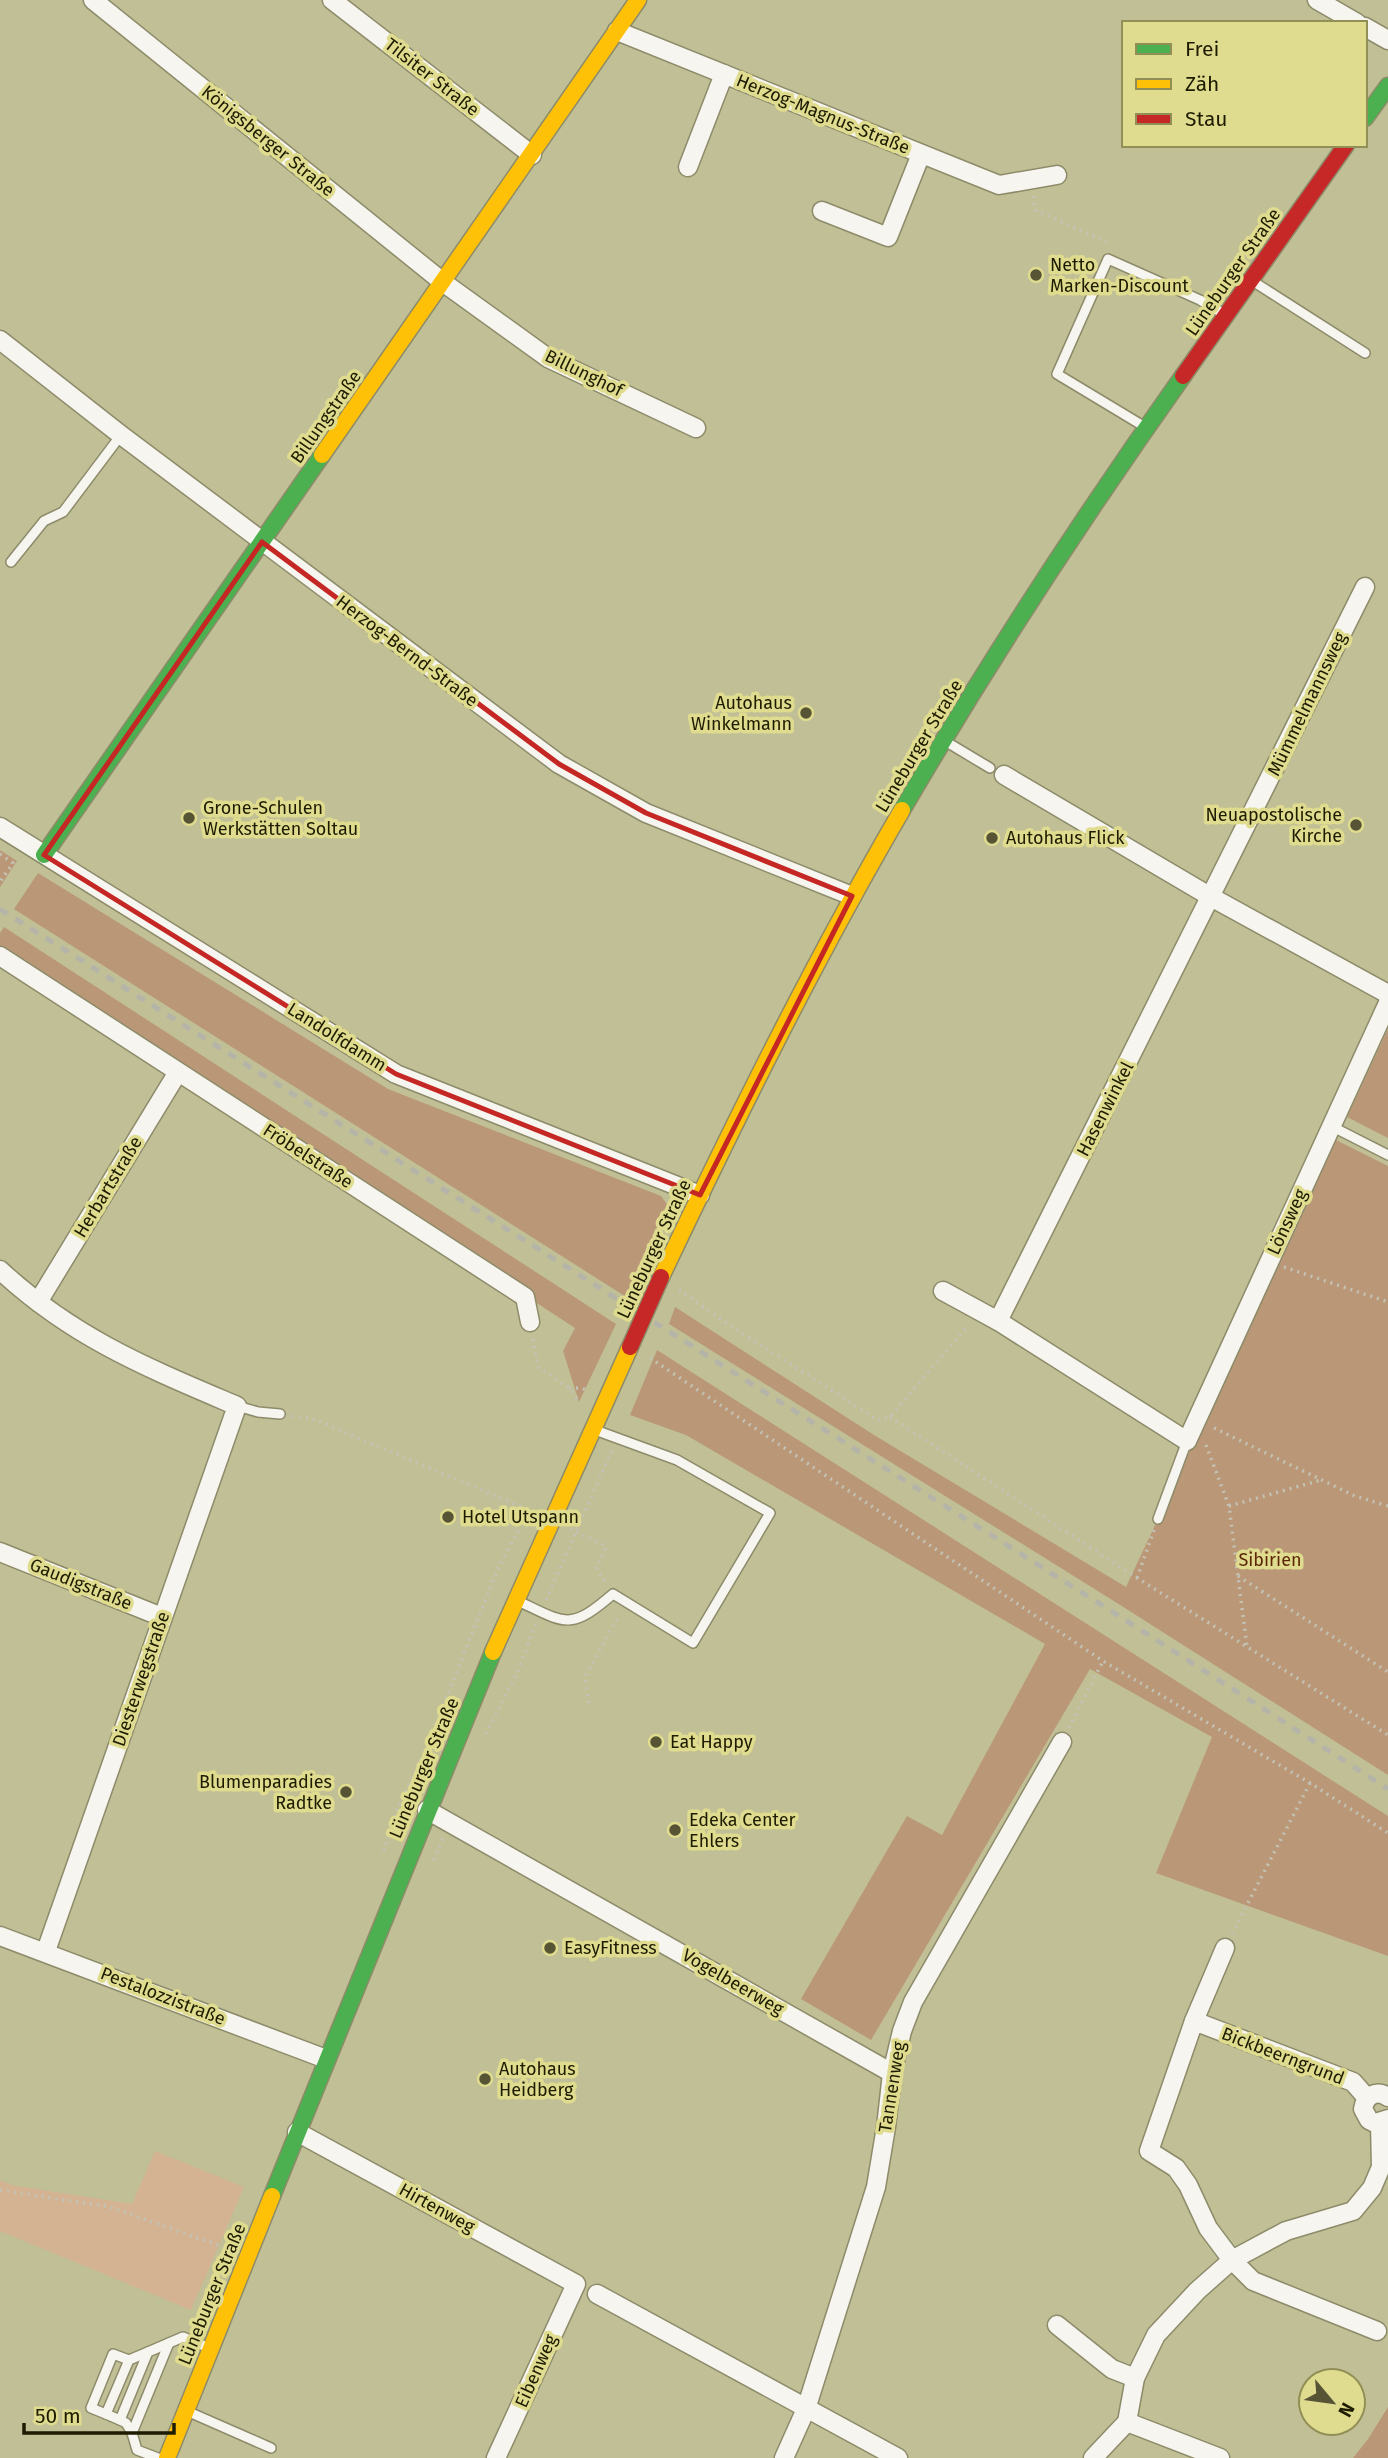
<svg xmlns="http://www.w3.org/2000/svg" width="1388" height="2458" viewBox="0 0 1388 2458" font-family="'Fira Sans',sans-serif">
<style>
.green{fill:#d3b392}
.forest{fill:#ba9877}
.lines{fill:none;stroke-linecap:round;stroke-linejoin:round}
.lane-casing{stroke:#8d8b6a;stroke-width:12}
.street-casing{stroke:#8d8b6a;stroke-width:21}
.fast-casing{stroke:#8d8b6a;stroke-width:19}
.slow-casing{stroke:#8d8b6a;stroke-width:19}
.jam-casing{stroke:#8d8b6a;stroke-width:19}
.path{stroke:#c3c2b5;stroke-width:3.5;stroke-dasharray:2 5;stroke-linecap:butt}
.lane{stroke:#f6f5ef;stroke-width:9}
.street{stroke:#f6f5ef;stroke-width:18}
.fast{stroke:#4caf50;stroke-width:16}
.slow{stroke:#ffc107;stroke-width:16}
.jam{stroke:#c62828;stroke-width:16}
.rail{stroke:#b5b4a9;stroke-width:5;stroke-dasharray:9 9;stroke-linecap:butt}
.jam-bridge-casing{stroke:#8d8b6a;stroke-width:19;stroke-linecap:butt}
.jam-bridge{stroke:#c62828;stroke-width:16}
.marked{fill:none;stroke:#c42724;stroke-width:5;stroke-linejoin:round}
.poi-dot{fill:#565434;stroke:#e0dc8f;stroke-width:2.5}
.labels{text-anchor:middle;dominant-baseline:central;stroke-width:7;stroke-linejoin:round;paint-order:stroke}
.street-label{font-size:18px;fill:#1d1b00;stroke:#e0dc8f}
.poi-label{font-size:18px;fill:#1d1b00;stroke:#e0dc8f;text-anchor:start}
.park-label{font-size:18px;fill:#5c2504;stroke:#e0dc8f}
</style>
<rect width="100%" height="100%" fill="#c1bf95"/>
<polygon class="green" points="155,2151 244,2187 191,2310 0,2231 0,2180 11,2185 132,2204"/>
<g class="forest">
<polygon points="0,850 17,861 0,887"/>
<polygon points="38,873 388,1089 661,1196 671,1210 631,1300 14,909"/>
<polygon points="4,927 616,1324 579,1402 563,1351 575,1328 0,953 0,933"/>
<polygon points="1388,1029 1388,1138 1347,1117"/>
<polygon points="1336,1140 1388,1166 1388,1775 1117,1603 669,1324 675,1307 874,1435 1126,1587"/>
<polygon points="657,1350 1388,1816 1388,1956 1156,1873 1212,1737 1090,1669 871,2040 801,1999 907,1816 942,1835 1045,1644 686,1435 630,1415"/>
<polygon points="1388,2407 1388,2458 1353,2458 1368,2439"/>
</g>
<g class="lines">
<defs>
<g id="lane">
<polyline points="1254,282 1365,353"/>
<polyline points="1145,427 1057,374 1108,259 1200,300 1224,314"/>
<polyline points="11,562 44,521 63,512 121,435"/>
<polyline points="945,741 990,768"/>
<polyline points="1331,1126 1388,1155"/>
<polyline points="237,1406 258,1412 280,1414"/>
<polyline points="1158,1519 1187,1441"/>
<path d="M516 1600C565 1623 569 1632 613 1594L693 1643 770 1513 677 1460 595 1430"/>
<polyline points="189,2412 271,2448"/>
<polyline points="106,2414 91,2408 113,2354 129,2360"/>
<polyline points="120,2420 106,2414 129,2360 148,2352"/>
<polyline points="132,2433 126,2423 120,2420 148,2352 169,2343"/>
<polyline points="158,2458 137,2450 132,2433 169,2343 183,2337 209,2348"/>
</g>
<g id="street">
<polyline points="93,0 444,283 548,358 696,428"/>
<polyline points="332,0 532,155"/>
<polyline points="1317,0 1357,23"/>
<polyline points="1365,27 1388,40"/>
<polyline points="617,31 999,185 1057,175"/>
<polyline points="688,167 724,74"/>
<polyline points="822,211 888,237 921,154"/>
<polyline points="0,340 121,435 559,764 646,813 852,896"/>
<polyline points="1004,775 1211,897 1388,994"/>
<polyline points="0,827 396,1074 700,1195"/>
<polyline points="0,956 525,1297 530,1322"/>
<path d="M0 1270C73 1338 148 1368 237 1406L46 1951"/>
<polyline points="943,1291 998,1321 1187,1441 1388,1003"/>
<polyline points="38,1302 178,1072"/>
<polyline points="998,1321 1365,587"/>
<polyline points="0,1552 162,1617"/>
<polyline points="427,1810 892,2073"/>
<polyline points="0,1936 326,2059"/>
<polyline points="1194,2021 1225,1948"/>
<path d="M1388 2097C1376 2089 1365 2096 1363 2109L1369 2120 1375 2123 1388 2119"/>
<polyline points="1367,2098 1353,2082 1194,2021 1149,2151 1176,2168 1188,2185 1208,2228 1232,2260 1253,2281 1377,2331"/>
<polyline points="297,2132 576,2284 496,2458"/>
<polyline points="597,2294 898,2458"/>
<polyline points="1057,2325 1112,2369 1135,2378"/>
<polyline points="1127,2422 1220,2458"/>
<polyline points="784,2458 806,2409 876,2187 886,2127 892,2073 902,2031 913,2002 1062,1742"/>
<polyline points="1093,2458 1127,2422 1135,2378 1156,2335 1197,2291 1232,2260 1286,2231 1353,2211 1372,2188 1381,2167 1380,2123"/>
</g>
<g id="fast">
<polyline points="1365,118 1388,86"/>
<path d="M902 810C989 661 1083 517 1183 376"/>
<polyline points="44,855 322,455"/>
<polyline points="272,2196 493,1652"/>
</g>
<g id="slow">
<polyline points="322,455 638,0"/>
<path d="M661 1277C736 1119 814 961 902 810"/>
<polyline points="493,1652 630,1347"/>
<polyline points="167,2458 272,2196"/>
</g>
<polyline id="jam" points="1183,376 1346,145"/>
</defs>
<use href="#lane" class="lane-casing"/>
<use href="#street" class="street-casing"/>
<use href="#fast" class="fast-casing"/>
<use href="#slow" class="slow-casing"/>
<use href="#jam" class="jam-casing"/>
<g class="path">
<polyline points="1034,196 1035,210 1111,244"/>
<polyline points="0,854 13,863 0,882"/>
<polyline points="1284,1267 1388,1302"/>
<polyline points="679,1290 729,1325 878,1420 890,1417 968,1326"/>
<polyline points="533,1339 538,1367 569,1388 579,1401"/>
<polyline points="650,1358 1103,1661 1310,1783 1388,1833"/>
<polyline points="569,1388 581,1388 587,1390"/>
<polyline points="292,1416 311,1418 531,1511"/>
<polyline points="890,1417 1137,1578 1388,1735"/>
<polyline points="1214,1428 1355,1496 1388,1506"/>
<polyline points="1206,1445 1229,1506 1247,1647"/>
<polyline points="1229,1506 1321,1480"/>
<polyline points="570,1529 606,1546 597,1568 605,1582"/>
<polyline points="1238,1576 1388,1672"/>
<polyline points="1137,1578 1154,1530"/>
<polyline points="546,1600 612,1450"/>
<polyline points="589,1703 585,1677 619,1615"/>
<polyline points="1069,1728 1103,1661"/>
<polyline points="486,1734 517,1673 536,1623"/>
<polyline points="430,1738 499,1566 519,1530"/>
<polyline points="384,1851 395,1814 423,1755"/>
<polyline points="434,1860 443,1838"/>
<polyline points="1232,1934 1310,1783"/>
<polyline points="0,2190 110,2207 226,2248"/>
</g>
<use href="#lane" class="lane"/>
<use href="#street" class="street"/>
<use href="#fast" class="fast"/>
<use href="#slow" class="slow"/>
<use href="#jam" class="jam"/>
<polyline class="rail" points="0,909 1116,1614 1388,1789"/>
<defs>
<polyline id="jam-bridge" points="630,1347 661,1277"/>
</defs>
<use href="#jam-bridge" class="jam-bridge-casing"/>
<use href="#jam-bridge" class="jam-bridge"/>
</g>
<path class="marked" d="M262 542 559 764 646 813 852 896 700 1195 396 1074 44 855Z"/>
<g class="poi-dot">
<circle cx="1036" cy="275" r="7"/>
<circle cx="806" cy="713" r="7"/>
<circle cx="189" cy="818" r="7"/>
<circle cx="1356" cy="825" r="7"/>
<circle cx="992" cy="838" r="7"/>
<circle cx="448" cy="1517" r="7"/>
<circle cx="656" cy="1742" r="7"/>
<circle cx="346" cy="1792" r="7"/>
<circle cx="675" cy="1830" r="7"/>
<circle cx="550" cy="1948" r="7"/>
<circle cx="485" cy="2079" r="7"/>
</g>
<g class="labels">
<g class="street-label">
<text transform="translate(432 77) rotate(38)">Tilsiter Straße</text>
<text transform="translate(823 114) rotate(22)">Herzog-Magnus-Straße</text>
<text transform="translate(268 141) rotate(39)">Königsberger Straße</text>
<text transform="translate(1233 272) rotate(-55)">Lüneburger Straße</text>
<text transform="translate(584 373) rotate(26)">Billunghof</text>
<text transform="translate(326 417) rotate(-55)">Billungstraße</text>
<text transform="translate(407 651) rotate(37)">Herzog-Bernd-Straße</text>
<text transform="translate(1307 704) rotate(-64)">Mümmelmannsweg</text>
<text transform="translate(919 746) rotate(-59)">Lüneburger Straße</text>
<text transform="translate(337 1037) rotate(32)">Landolfdamm</text>
<text transform="translate(1105 1109) rotate(-63)">Hasenwinkel</text>
<text transform="translate(308 1156) rotate(33)">Fröbelstraße</text>
<text transform="translate(108 1187) rotate(-59)">Herbartstraße</text>
<text transform="translate(1287 1222) rotate(-65)">Lönsweg</text>
<text transform="translate(654 1249) rotate(-65)">Lüneburger Straße</text>
<text transform="translate(81 1584) rotate(22)">Gaudigstraße</text>
<text transform="translate(141 1679) rotate(-71)">Diesterwegstraße</text>
<text transform="translate(424 1768) rotate(-67)">Lüneburger Straße</text>
<text transform="translate(733 1982) rotate(30)">Vogelbeerweg</text>
<text transform="translate(163 1996) rotate(21)">Pestalozzistraße</text>
<text transform="translate(1283 2056) rotate(21)">Bickbeerngrund</text>
<text transform="translate(892 2087) rotate(-81)">Tannenweg</text>
<text transform="translate(437 2208) rotate(29)">Hirtenweg</text>
<text transform="translate(212 2294) rotate(-68)">Lüneburger Straße</text>
<text transform="translate(536 2371) rotate(-66)">Eibenweg</text>
</g>
<g class="poi-label">
<text x="1050" y="265">Netto<tspan x="1050" dy="21">Marken-Discount</tspan></text>
<text x="792" y="703" text-anchor="end">Autohaus<tspan x="792" dy="21">Winkelmann</tspan></text>
<text x="203" y="808">Grone-Schulen<tspan x="203" dy="21">Werkstätten Soltau</tspan></text>
<text x="1342" y="815" text-anchor="end">Neuapostolische<tspan x="1342" dy="21">Kirche</tspan></text>
<text x="1006" y="838">Autohaus Flick</text>
<text x="462" y="1517">Hotel Utspann</text>
<text x="670" y="1742">Eat Happy</text>
<text x="332" y="1782" text-anchor="end">Blumenparadies<tspan x="332" dy="21">Radtke</tspan></text>
<text x="689" y="1820">Edeka Center<tspan x="689" dy="21">Ehlers</tspan></text>
<text x="564" y="1948">EasyFitness</text>
<text x="499" y="2069">Autohaus<tspan x="499" dy="21">Heidberg</tspan></text>
</g>
<g class="park-label">
<text x="1270" y="1560">Sibirien</text>
</g>
</g>
<rect x="1122" y="21" width="245" height="126" fill="#e0dc8f" stroke="#928f56" stroke-width="2"/>
<rect x="1136" y="44" width="35" height="10" fill="#4caf50" stroke="#928f56" stroke-width="2"/>
<text x="1185" y="56" font-size="21" fill="#1d1b00">Frei</text>
<rect x="1136" y="79" width="35" height="10" fill="#ffc107" stroke="#928f56" stroke-width="2"/>
<text x="1185" y="91" font-size="21" fill="#1d1b00">Zäh</text>
<rect x="1136" y="114" width="35" height="10" fill="#c62828" stroke="#928f56" stroke-width="2"/>
<text x="1185" y="126" font-size="21" fill="#1d1b00">Stau</text>
<g transform="translate(1332 2402) rotate(119)"><circle r="33" fill="#e0dc8f" stroke="#928f56" stroke-width="2"/>
<path d="M0-5L12 26L0 18L-12 26Z" fill="#565434"/>
<text y="-10" font-size="19" font-weight="bold" text-anchor="middle" fill="#1d1b00">N</text>
</g>
<path d="M24 2423v10h150v-10" fill="none" stroke="#1d1b00" stroke-width="3.5"/>
<text x="35" y="2423" font-size="21" fill="#1d1b00" stroke="#e0dc8f" stroke-width="5" paint-order="stroke">50 m</text>
</svg>
